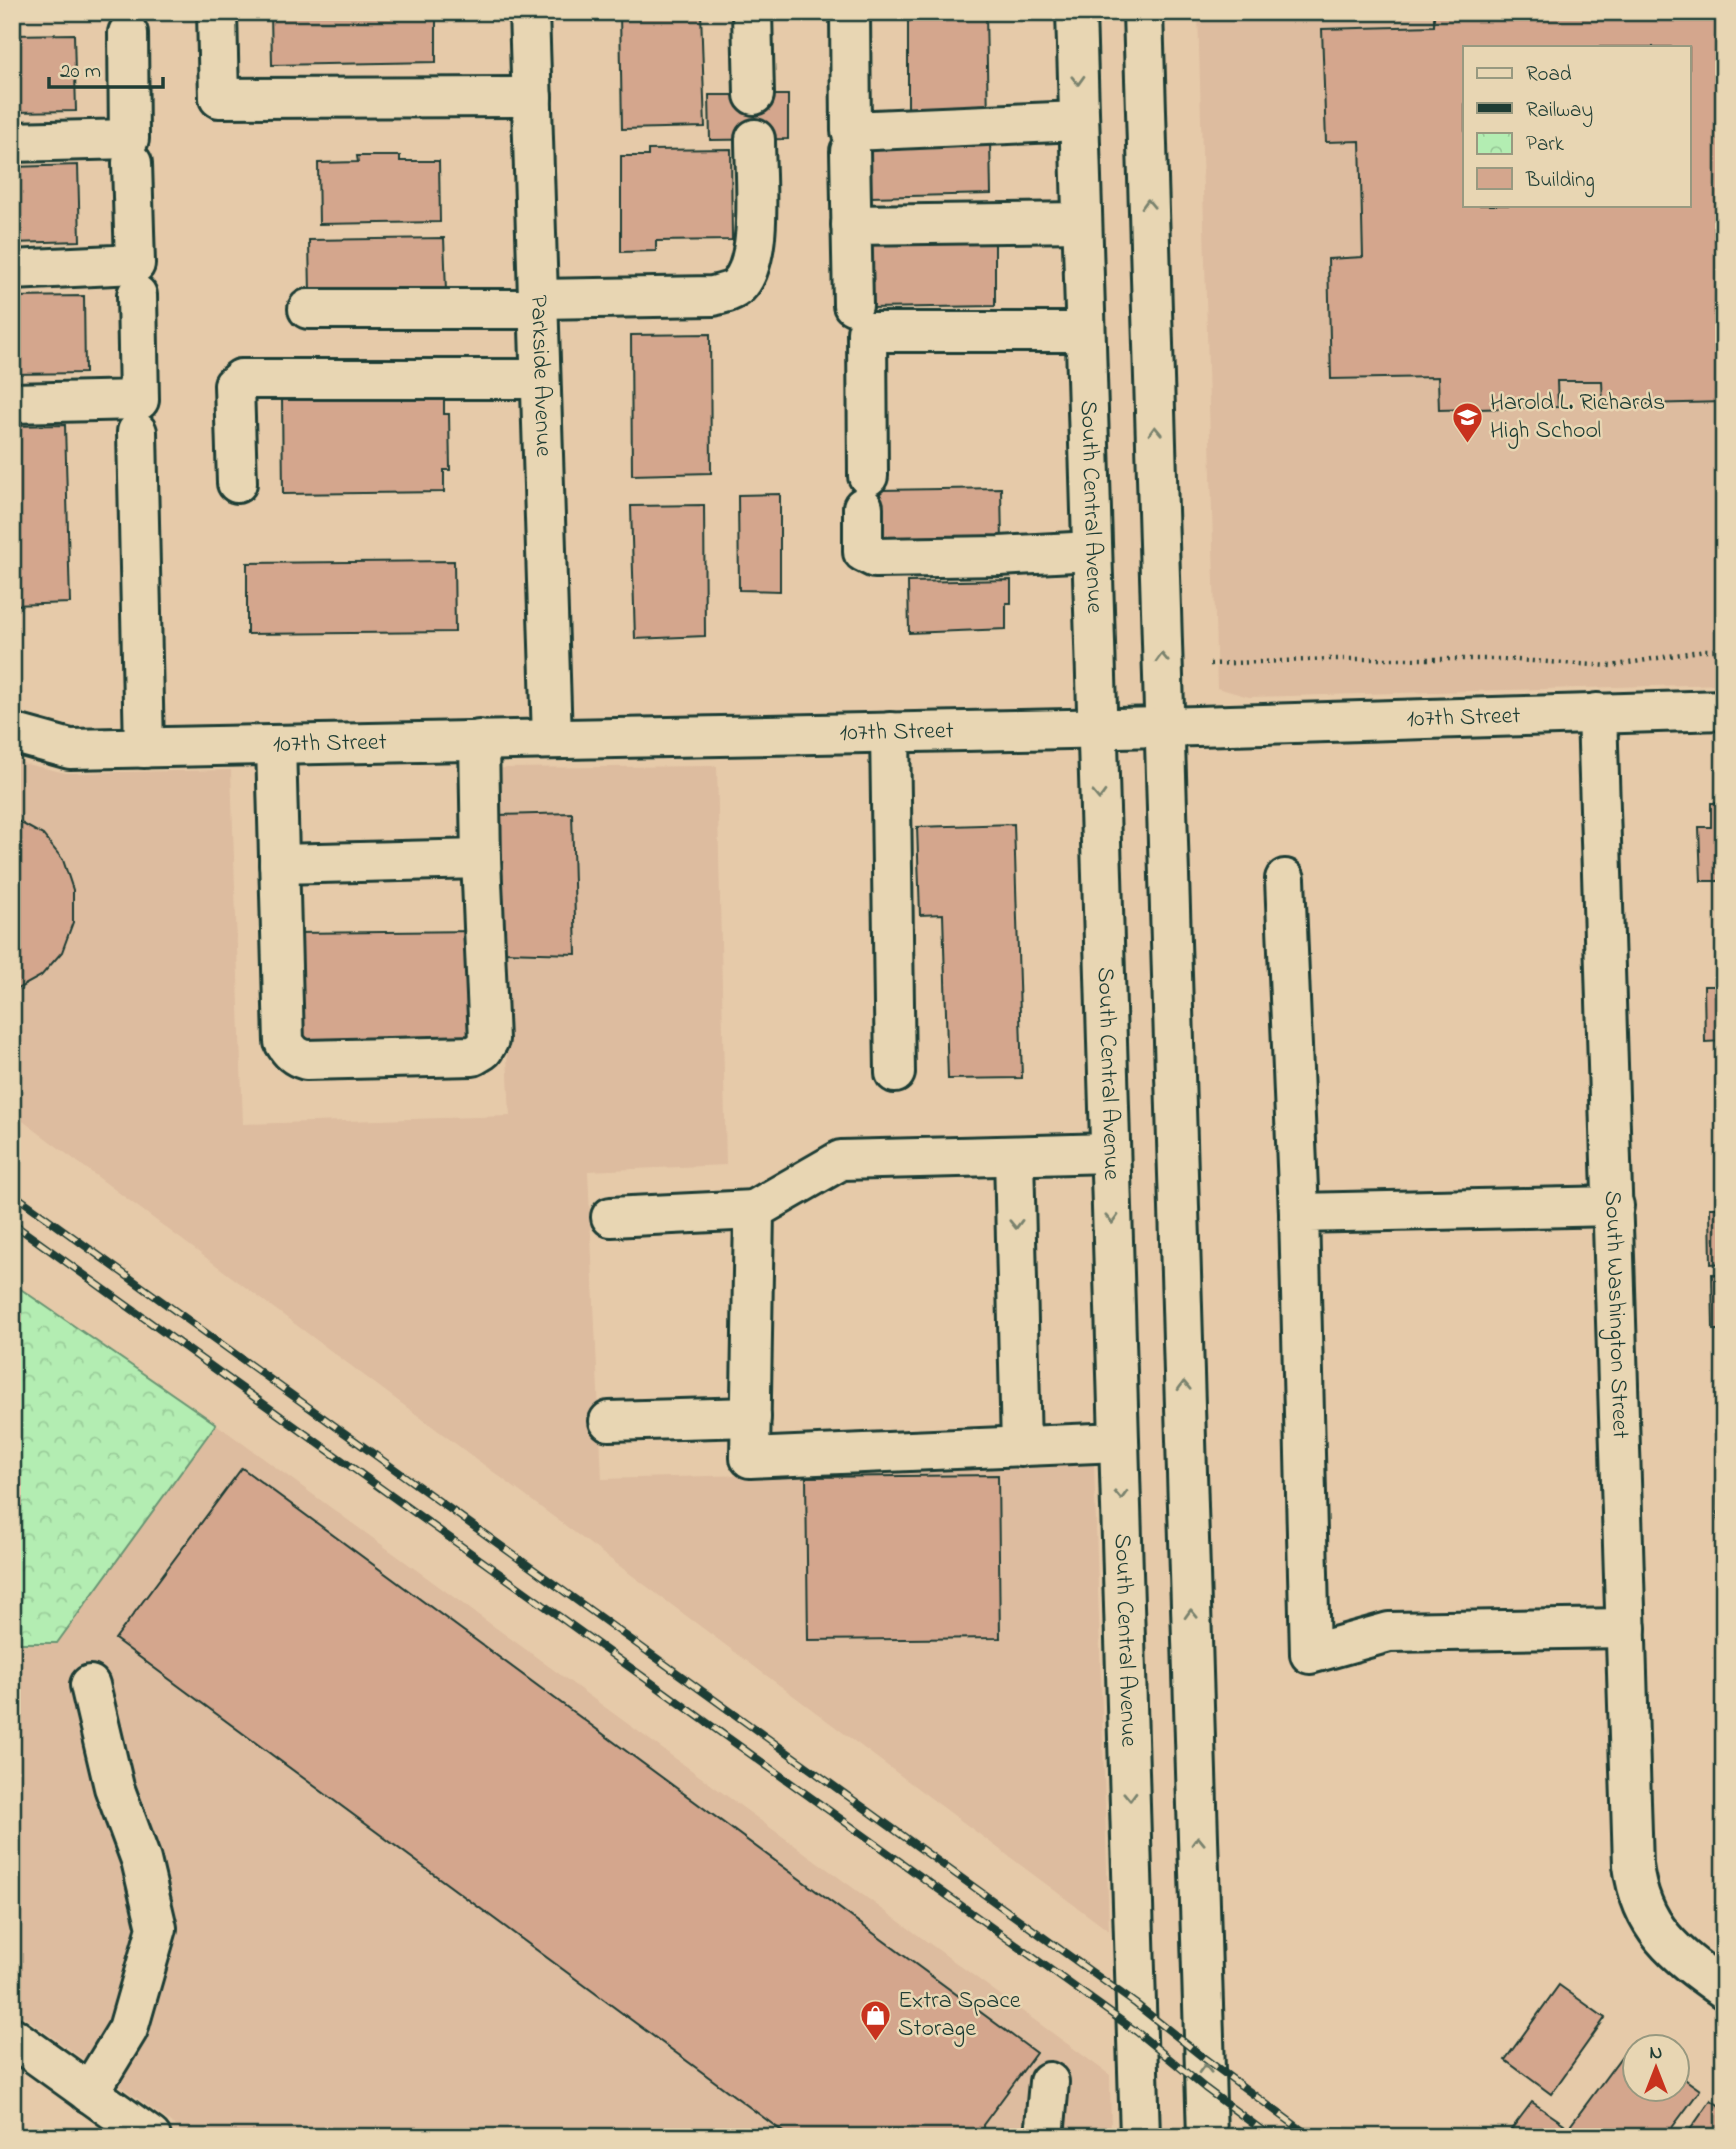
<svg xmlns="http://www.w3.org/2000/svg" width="1736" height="2149" viewBox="0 0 1736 2149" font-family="'Indie Flower',sans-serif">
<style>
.built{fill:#ddbc9f;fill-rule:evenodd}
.park{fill:url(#park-crowns);stroke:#699573;stroke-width:2}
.building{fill:#d4a68d;stroke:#1f3d34;stroke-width:2;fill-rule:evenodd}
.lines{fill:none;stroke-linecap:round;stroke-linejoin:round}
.minor-casing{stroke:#1f3d34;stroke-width:44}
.path{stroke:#1f3d34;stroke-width:4.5;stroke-dasharray:2 5;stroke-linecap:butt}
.minor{stroke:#e8d6b3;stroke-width:38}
.rail-casing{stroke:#1f3d34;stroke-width:8}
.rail{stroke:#e8d6b3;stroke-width:5;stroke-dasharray:16;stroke-linecap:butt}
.oneway{stroke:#79826d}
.labels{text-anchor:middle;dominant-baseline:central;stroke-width:5;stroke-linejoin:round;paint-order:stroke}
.street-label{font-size:24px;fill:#1f3d34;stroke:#e8d6b3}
.poi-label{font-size:24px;fill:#1f3d34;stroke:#e8d6b3;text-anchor:start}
</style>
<defs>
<pattern id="park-crowns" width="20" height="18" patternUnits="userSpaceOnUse" patternTransform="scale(1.75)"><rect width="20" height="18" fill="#b3edb2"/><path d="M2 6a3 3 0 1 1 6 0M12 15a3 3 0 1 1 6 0" fill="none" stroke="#9acc9a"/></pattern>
</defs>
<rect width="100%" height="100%" fill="#e6caa9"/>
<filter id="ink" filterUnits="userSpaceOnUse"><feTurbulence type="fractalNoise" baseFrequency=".0143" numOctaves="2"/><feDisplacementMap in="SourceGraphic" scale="14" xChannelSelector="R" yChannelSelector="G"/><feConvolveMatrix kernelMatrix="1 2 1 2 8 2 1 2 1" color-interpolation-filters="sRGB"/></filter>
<g filter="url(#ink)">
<g class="built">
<path d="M1198 12H1724V684L1249 697 1217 688ZM1465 47H1689V205H1465Z"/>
<polygon points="12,757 22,763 66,773 231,770 243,1124 510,1116 493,768 717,766 726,1165 588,1171 602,1479 1094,1465 1109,1931 12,1113"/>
<polygon points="216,1424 1110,2075 1111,2137 191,2137 12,2008 12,1643 57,1642"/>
</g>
<polygon class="park" points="12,1283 216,1424 57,1643 12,1643"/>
<g class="building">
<polygon points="271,12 436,12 436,62 272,65"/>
<polygon points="620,12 701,12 705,127 622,129"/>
<polygon points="908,12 986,12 988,120 908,121"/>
<path d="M1434 12H1724V402L1603 405 1602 381H1557L1558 407 1439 410 1438 377 1331 379 1328 259 1363 257 1360 141 1326 142 1322 29 1434 26ZM1465 47H1689V205H1465Z"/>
<polygon points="74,34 76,111 12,112 12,35"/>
<polygon points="709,95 788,95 788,139 710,140"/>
<polygon points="990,139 991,194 870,197 868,142"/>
<polygon points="731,149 732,240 656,241 656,251 621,252 621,156 648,156 648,150"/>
<polygon points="357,156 400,156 400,161 439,161 440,222 319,224 318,163 358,162"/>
<polygon points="78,165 80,241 12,243 12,167"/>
<polygon points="995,234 995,306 869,308 868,236"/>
<polygon points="444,238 446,291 310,294 309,240"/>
<polygon points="84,296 85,373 12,374 12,297"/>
<polygon points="710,334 711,473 632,475 631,335"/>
<polygon points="444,395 444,414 449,414 450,470 444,470 444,492 283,494 282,398"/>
<polygon points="65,425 70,603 12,605 12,426"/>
<polygon points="1001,488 1002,544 881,546 880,490"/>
<polygon points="780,494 780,591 739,590 738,495"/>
<polygon points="704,505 705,636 635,639 631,506"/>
<polygon points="454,561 455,632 247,634 247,563"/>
<polygon points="1011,580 1011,603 1006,603 1006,629 909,633 908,582"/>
<polygon points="1711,803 1724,803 1724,881 1701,881 1699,827 1711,827"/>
<polygon points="572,813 576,954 503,952 496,815"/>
<polygon points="12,818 43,835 63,860 73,890 73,922 62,952 41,976 12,992"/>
<polygon points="1014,824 1022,1078 948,1079 943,914 920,915 917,827"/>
<polygon points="477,931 480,1041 298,1044 293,933"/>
<polygon points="1704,986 1724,986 1724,1071 1722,1041 1705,1042"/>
<polygon points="1710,1208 1724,1208 1724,1263 1711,1264"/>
<polygon points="1712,1274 1724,1274 1724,1330 1713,1330"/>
<polygon points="1717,1465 1724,1465 1724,1521 1718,1521"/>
<polygon points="242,1468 1036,2053 983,2125 984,2137 790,2137 115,1639"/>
<polygon points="998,1475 1000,1638 808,1640 806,1477"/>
<polygon points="1721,1592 1724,1592 1724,1648 1722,1648"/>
<polygon points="1559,1985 1605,2018 1551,2094 1505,2060"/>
<polygon points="1624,2053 1634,2061 1634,2090 1676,2090 1676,2073 1700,2090 1665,2137 1642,2137 1638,2134 1636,2137 1562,2137"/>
<polygon points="1711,2100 1724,2109 1724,2137 1685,2137"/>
<polygon points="1532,2102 1564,2124 1554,2137 1510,2137 1507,2135"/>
</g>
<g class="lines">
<defs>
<g id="minor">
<polyline points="217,12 219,98 532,97"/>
<path id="s1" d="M529 12 552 739"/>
<polyline points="752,12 754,95"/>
<polyline points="850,12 851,131 1079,121"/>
<path id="s2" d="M1076 12 1140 2137"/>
<polyline points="1143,12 1207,2137"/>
<polyline points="12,142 129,139 128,33"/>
<polyline points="850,151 853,305"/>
<polyline points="851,225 1082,222"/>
<polyline points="12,270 135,264 132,163"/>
<path d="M538 299 713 296C720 294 732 292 738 286 764 261 755 176 755 139"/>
<polyline points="308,309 538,309"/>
<polyline points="12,403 139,400 137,295"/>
<polyline points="137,432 144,748"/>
<polyline points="868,476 867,332 1085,332"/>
<polyline points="237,483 234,385 241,379 540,379"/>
<polyline points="863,507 863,552 875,558 1000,556 1092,551"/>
<path id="s3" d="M1597 713 1633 1865C1641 1929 1675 1954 1724 1989"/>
<polyline points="890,732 895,1073"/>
<path id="s4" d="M12 733 70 749 1164 727 1724 710"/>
<path d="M276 745 284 1042C290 1052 295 1057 306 1060L473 1056 483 1050 489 1040 481 859 479 740"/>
<polyline points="279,864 481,859"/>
<polyline points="1285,879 1299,1213"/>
<polyline points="1110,1153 841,1160 754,1210 750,1458 1119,1442"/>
<polyline points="1014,1156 1021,1447"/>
<polyline points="1614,1206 1299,1213 1310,1654 1389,1632 1626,1628"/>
<polyline points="611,1217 754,1210"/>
<polyline points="609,1421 751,1417"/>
<polyline points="12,2037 151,2137"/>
<polyline points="89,2093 128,2029 157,1928 141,1860 114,1787 90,1685"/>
<polyline points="1044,2137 1049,2082"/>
</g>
</defs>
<use href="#minor" class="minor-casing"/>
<polyline class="path" points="1210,664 1331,659 1501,659 1611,666 1705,650 1724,650"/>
<use href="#minor" class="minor"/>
<defs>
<g id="rail">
<polyline points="12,1193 1136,2004 1204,2058 1311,2137"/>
<polyline points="12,1223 1137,2032 1205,2088 1271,2137"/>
</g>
</defs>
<use href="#rail" class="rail-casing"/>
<use href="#rail" class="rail"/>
</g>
<defs><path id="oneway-chevron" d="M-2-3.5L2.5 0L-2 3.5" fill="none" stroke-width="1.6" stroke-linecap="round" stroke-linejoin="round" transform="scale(1.75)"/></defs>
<g class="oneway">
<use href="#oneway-chevron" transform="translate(1078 80) rotate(88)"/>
<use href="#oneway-chevron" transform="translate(1148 204) rotate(-92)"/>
<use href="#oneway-chevron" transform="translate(1155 431) rotate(-92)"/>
<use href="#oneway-chevron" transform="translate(1162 658) rotate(-92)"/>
<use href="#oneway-chevron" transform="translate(1099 795) rotate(88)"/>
<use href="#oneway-chevron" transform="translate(1112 1219) rotate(88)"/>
<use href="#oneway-chevron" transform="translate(1016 1224) rotate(89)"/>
<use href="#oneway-chevron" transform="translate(1184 1386) rotate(-92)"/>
<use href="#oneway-chevron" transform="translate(1121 1495) rotate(88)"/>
<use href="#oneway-chevron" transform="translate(1191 1614) rotate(-92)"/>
<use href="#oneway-chevron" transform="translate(1130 1796) rotate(88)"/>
<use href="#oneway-chevron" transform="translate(1198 1841) rotate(-92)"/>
<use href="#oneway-chevron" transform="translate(1205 2069) rotate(-92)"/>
</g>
</g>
<defs>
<symbol id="school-pin" viewBox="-11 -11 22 30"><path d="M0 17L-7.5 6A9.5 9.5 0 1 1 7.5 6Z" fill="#c8321e" stroke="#e8d6b3"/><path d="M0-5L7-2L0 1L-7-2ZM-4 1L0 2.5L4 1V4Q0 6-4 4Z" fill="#fff"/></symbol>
<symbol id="shop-pin" viewBox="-11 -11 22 30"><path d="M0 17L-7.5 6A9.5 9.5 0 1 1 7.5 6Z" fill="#c8321e" stroke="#e8d6b3"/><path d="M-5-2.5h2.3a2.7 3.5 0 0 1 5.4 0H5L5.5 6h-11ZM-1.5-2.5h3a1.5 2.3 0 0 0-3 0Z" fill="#fff"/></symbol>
</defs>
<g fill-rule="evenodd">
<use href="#school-pin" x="1450" y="400" width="35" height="47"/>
<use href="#shop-pin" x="858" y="1998" width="35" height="47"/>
</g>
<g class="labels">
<g class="street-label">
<text stroke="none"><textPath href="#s1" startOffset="364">Parkside Avenue</textPath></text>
<text stroke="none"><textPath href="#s2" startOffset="495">South Central Avenue</textPath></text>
<text stroke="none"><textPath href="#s4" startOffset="1454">107th Street</textPath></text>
<text stroke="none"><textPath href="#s4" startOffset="887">107th Street</textPath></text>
<text stroke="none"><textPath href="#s4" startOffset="320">107th Street</textPath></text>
<text stroke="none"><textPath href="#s2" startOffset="1062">South Central Avenue</textPath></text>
<text stroke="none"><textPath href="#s3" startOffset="602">South Washington Street</textPath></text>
<text stroke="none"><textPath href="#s2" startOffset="1629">South Central Avenue</textPath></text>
</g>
<g class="poi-label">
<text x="1490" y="403">Harold L. Richards<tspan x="1490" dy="28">High School</tspan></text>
<text x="898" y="2001">Extra Space<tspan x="898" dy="28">Storage</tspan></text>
</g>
</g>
<rect width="1736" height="2149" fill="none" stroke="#e8d6b3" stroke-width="42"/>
<rect x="21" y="21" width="1694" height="2107" fill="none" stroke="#1f3d34" stroke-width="2.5" filter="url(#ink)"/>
<rect x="1463" y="46" width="228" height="161" fill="#e8d6b3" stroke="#989980" stroke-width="2"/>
<rect x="1477" y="68" width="35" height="10" fill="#e8d6b3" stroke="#989980" stroke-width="2"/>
<text x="1526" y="80" font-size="21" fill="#1f3d34">Road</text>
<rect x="1477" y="103" width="35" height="10" fill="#1f3d34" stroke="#989980" stroke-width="2"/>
<text x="1526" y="116" font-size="21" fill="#1f3d34">Railway</text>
<rect x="1477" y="133" width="35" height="21" fill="url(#park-crowns)" stroke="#989980" stroke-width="2"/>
<text x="1526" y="150" font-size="21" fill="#1f3d34">Park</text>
<rect x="1477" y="168" width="35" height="21" fill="#d4a68d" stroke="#989980" stroke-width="2"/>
<text x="1526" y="186" font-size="21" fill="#1f3d34">Building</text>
<g transform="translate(1656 2068)"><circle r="33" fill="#e8d6b3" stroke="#989980" stroke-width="2"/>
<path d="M0-5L12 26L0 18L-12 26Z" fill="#c8321e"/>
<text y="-10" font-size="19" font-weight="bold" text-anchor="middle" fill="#1f3d34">N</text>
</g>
<path d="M49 77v10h114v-10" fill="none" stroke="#1f3d34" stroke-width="3.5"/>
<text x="60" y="77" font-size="21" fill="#1f3d34" stroke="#e8d6b3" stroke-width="5" paint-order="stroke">20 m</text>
</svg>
